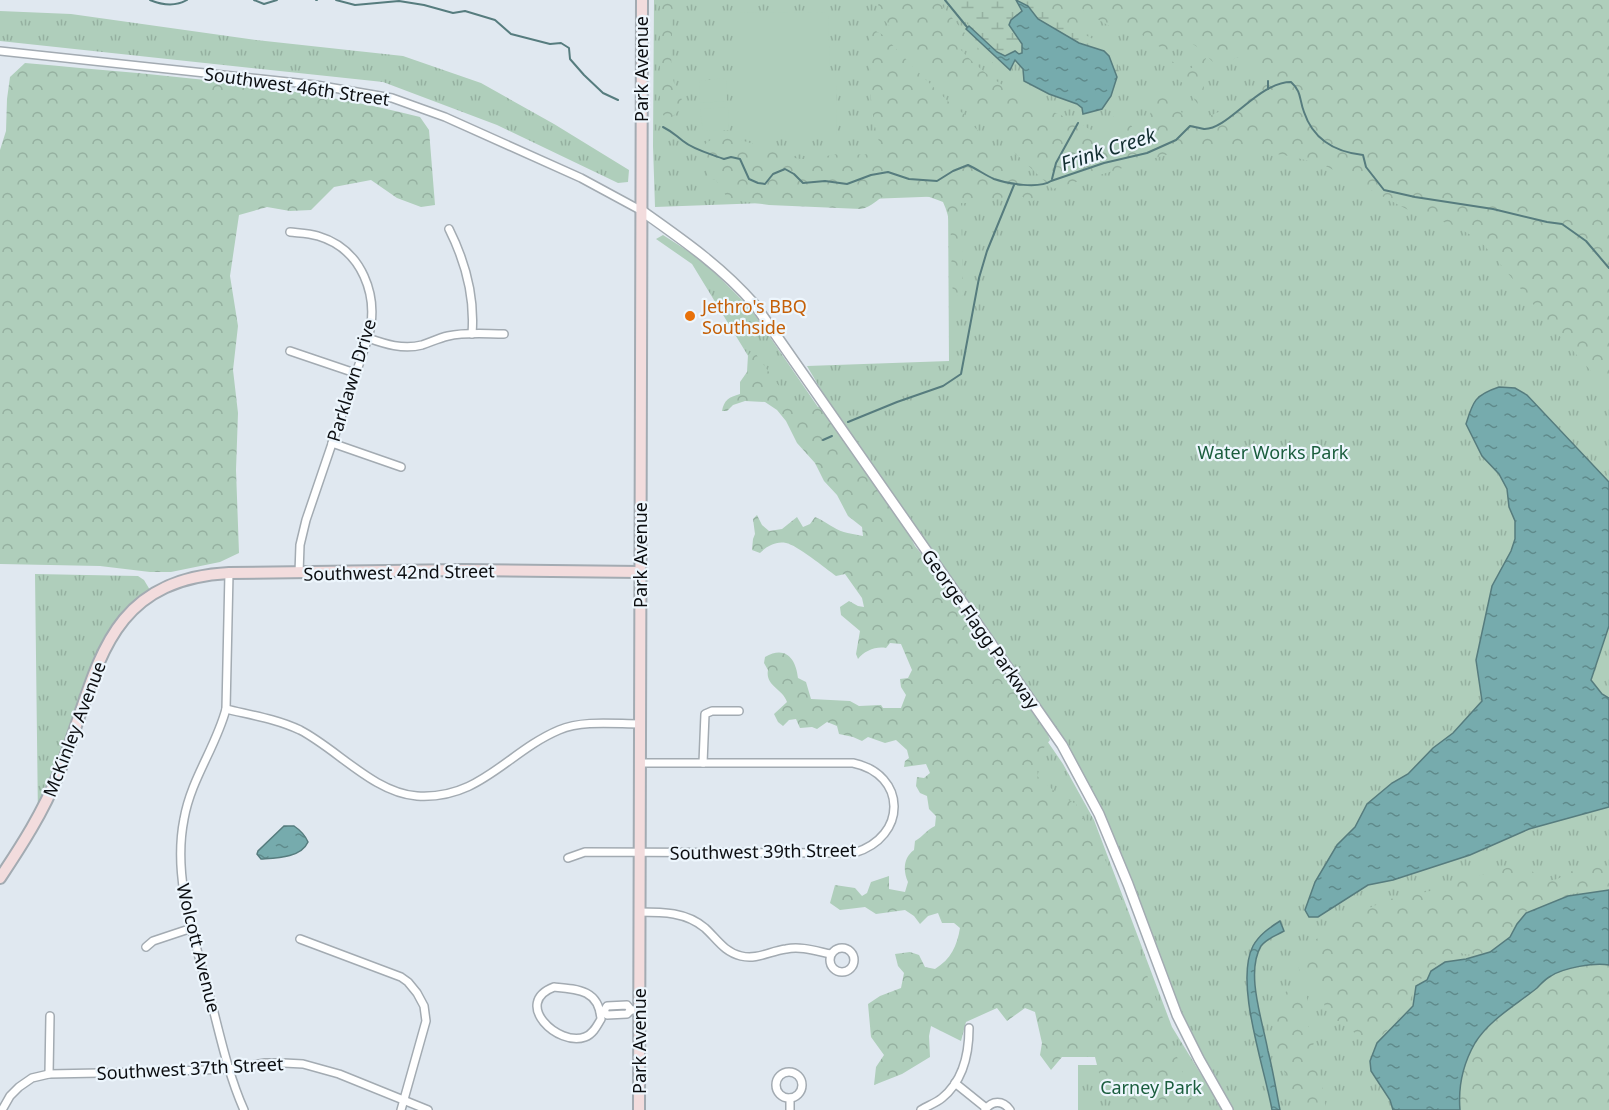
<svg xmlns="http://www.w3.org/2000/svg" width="1609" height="1110" viewBox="0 0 1609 1110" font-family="'Noto Sans',sans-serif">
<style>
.grass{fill:url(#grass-tufts)}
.forest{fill:url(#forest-crowns)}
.wetland{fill:url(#wetland-marsh)}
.pitch{fill:#afcebb}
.water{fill:url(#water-ripples);stroke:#567c7e;stroke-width:1.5}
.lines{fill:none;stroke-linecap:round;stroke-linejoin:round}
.stream{stroke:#567c7e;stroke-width:2}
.minor-casing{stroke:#a3abb2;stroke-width:10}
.tertiary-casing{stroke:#a3abb2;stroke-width:12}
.secondary-casing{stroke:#a3abb2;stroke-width:14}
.minor{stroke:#fff;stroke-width:7}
.tertiary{stroke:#fff;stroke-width:9}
.secondary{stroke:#f2dcdd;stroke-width:10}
.food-dot{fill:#e8710a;stroke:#edf6fd;stroke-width:2}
.labels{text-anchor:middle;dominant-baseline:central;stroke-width:4.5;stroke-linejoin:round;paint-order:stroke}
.street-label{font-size:18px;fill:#0c0e11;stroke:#edf6fd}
.food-label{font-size:18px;fill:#c56008;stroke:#edf6fd;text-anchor:start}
.park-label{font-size:18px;fill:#1a5d3d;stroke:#edf6fd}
.water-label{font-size:20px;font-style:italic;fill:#122e30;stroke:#edf6fd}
</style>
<defs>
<pattern id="grass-tufts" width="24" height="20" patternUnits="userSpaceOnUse" patternTransform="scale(1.5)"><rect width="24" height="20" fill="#afcebb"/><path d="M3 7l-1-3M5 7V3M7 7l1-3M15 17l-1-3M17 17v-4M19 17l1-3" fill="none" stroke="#95b0a0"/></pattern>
<pattern id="forest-crowns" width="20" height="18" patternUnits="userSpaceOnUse" patternTransform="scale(1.5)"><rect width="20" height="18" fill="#afcebb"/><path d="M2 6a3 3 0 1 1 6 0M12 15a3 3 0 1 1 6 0" fill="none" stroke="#95b0a0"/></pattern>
<pattern id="wetland-marsh" width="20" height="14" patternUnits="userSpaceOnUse" patternTransform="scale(1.5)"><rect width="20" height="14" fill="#afcebb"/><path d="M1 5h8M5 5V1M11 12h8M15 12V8" fill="none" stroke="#95b0a0"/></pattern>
<pattern id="water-ripples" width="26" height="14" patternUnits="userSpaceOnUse" patternTransform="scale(1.5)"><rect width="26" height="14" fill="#76abad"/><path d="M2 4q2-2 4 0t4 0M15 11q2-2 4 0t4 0" fill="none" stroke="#5f8a8b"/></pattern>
</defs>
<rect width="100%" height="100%" fill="#e0e8f0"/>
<g class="grass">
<path d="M654 0H1609V1110H1233C1213 1073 1190 1036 1174 997 1143 920 1119 841 1080 768L930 548 831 407 807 366 949 361 948 196 655 207 653 146Z"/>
<polygon points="0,11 71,14 256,40 403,56 481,83 554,124 629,170 628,182 618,183 497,125 383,82 0,41"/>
<polygon points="663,235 702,260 750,308 1063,764 1094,820 1172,1027 1223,1110 1078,1110 1078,1065 1146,1065 1055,806 764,382 692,264 656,239"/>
<polygon points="35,574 138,576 144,580 153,595 121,622 38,819"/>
</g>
<g class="forest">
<polygon points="660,0 673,0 671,70 674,83 680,92 683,106 672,117 665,117 660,111"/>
<path d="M880 0H919C938 21 953 44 974 63 1001 88 1036 105 1070 119 1084 124 1092 134 1108 134V120L1115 116 1128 121 1138 135 1147 130 1154 95 1162 92 1175 101 1186 120C1211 121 1248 99 1261 77L1244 58H1235L1220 69 1207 56 1200 72 1204 86 1201 109 1184 84 1173 76 1161 61 1166 56 1179 67 1192 68 1202 50 1188 41 1177 42 1170 50 1163 49 1142 35 1111 27 1082 10 1077 13 1079 31 1061 23 1033 0H1609V391L1557 333 1492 254 1478 239 1453 225 1412 212 1322 164 1284 155 1210 146 1192 147 1053 189 937 79 876 11Z"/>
<path d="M926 0H937L975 45 1007 77C974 59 948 29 926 0Z"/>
<path d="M872 29 883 35 922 76 955 108 967 116 971 124 987 139 996 152 995 156C1006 179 1027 177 1038 197L1032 202 1017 194 980 203H961L963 295 960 298 953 292C949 263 956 229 943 202 927 196 903 187 886 195 877 199 872 207 861 209L769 205 732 200 726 196 716 180 709 178 706 170 696 160C700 153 702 145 709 141 732 127 778 159 804 159 817 159 831 154 845 154 858 154 870 157 881 149L874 123 871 99 869 33Z"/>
<path d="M25 63C157 75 291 84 420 117L429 130 435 205 421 207 397 198 371 180 334 187 311 210 290 211 267 207 239 215 230 276 238 326 233 370 238 413 236 470 239 553 220 562 171 572H150L100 566 0 564V150L6 131 7 99 10 77Z"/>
<path d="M753 350 797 411H806L821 406 851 448 860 464 906 528 915 546 949 587 993 658 1046 730 1050 740 1036 758 1038 777 1059 795 1076 804 1092 837 1100 848 1124 903 1139 953 1183 1073 1184 1084 1190 1092 1194 1110H1115L1102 1085 1095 1057H1062L1051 1070 1040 1055 1042 1043 1035 1012 1025 1008 1007 1021 997 1008 966 1022 961 1041 931 1026 929 1036 930 1057 902 1074 874 1085 876 1067 884 1055 871 1037 868 1004 880 996 901 988 904 973 898 966 895 954 910 952 919 955 925 967 935 969C951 959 957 946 960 928L954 923H942L938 913 928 916 920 924 914 916 905 910 876 914 865 907 840 910 830 903 835 885 855 888 862 896 867 893 871 882 889 876V889L905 892 908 882C903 871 903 858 914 850L915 841C923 837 926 830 935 826L936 816 929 809 927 796 920 793 916 786 917 777 924 778 930 773 926 764 904 767 905 761 909 758 907 750 896 740 885 743 868 737 862 741 853 737 839 734 837 726 827 722 817 729 812 727 800 728 796 719 789 720 783 726 778 722 774 714 787 702C782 688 765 686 768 670L764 663 765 657C785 645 796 658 798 678L806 682 811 699 850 701 859 706 881 705 883 708H901L906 695 901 687 900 679 908 678 912 670 901 644 890 643 886 648C876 646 864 651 858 659L856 654 860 631 841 615 840 607 849 601 858 606 864 607 862 598 845 574 836 576C825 568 797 545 786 543 776 541 767 546 760 553L752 550 753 539 755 534 753 519 757 515 762 525 769 531 782 529 797 517 803 527 810 524 815 517C823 520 827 524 833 527 842 533 853 534 863 536L862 527 848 516 837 495 824 481 815 463 797 443 786 421 777 410 765 402 745 401 733 405 727 411H722C724 400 729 397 740 394V382L747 372 748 355Z"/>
<path d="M1586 863 1599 868 1609 866V887L1575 893 1530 909C1518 916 1515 929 1506 939 1495 951 1475 958 1461 953L1440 961 1427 973 1419 981 1406 1008 1397 1021 1377 1040 1361 1039 1342 1021H1331L1315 982 1301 973 1297 965C1302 957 1306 948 1313 942 1326 930 1377 902 1394 898 1411 894 1427 894 1443 886L1502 869 1515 866 1529 867C1548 894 1564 874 1586 863Z"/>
<path d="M1603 964 1609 965V1110H1460C1454 1056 1491 1019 1532 991 1540 986 1546 978 1554 974 1570 967 1586 966 1603 964Z"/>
<path d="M1297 986 1305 988 1309 1009 1306 1021 1310 1030H1321V1032L1313 1045 1318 1061 1326 1110H1292C1291 1102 1291 1094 1289 1086 1283 1063 1261 1016 1280 996 1284 992 1292 989 1297 986Z"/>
</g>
<g class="wetland">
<path d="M947 0H1016L1022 11 1011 20 1009 24 1022 44V53C1016 55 1009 56 1003 54 986 49 959 14 947 0Z"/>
<polygon points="1018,0 1033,0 1048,15 1106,46 1117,58 1119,73 1117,77 1109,56 1104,51 1079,43 1037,19 1034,12"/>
</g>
<g class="pitch">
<rect x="734" y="0" width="98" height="4"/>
<polygon points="828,12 830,71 737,71 737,13"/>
<polygon points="836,77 837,136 738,136 738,77"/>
<polygon points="726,78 727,101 700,103 699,81"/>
<polygon points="728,107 729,130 703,131 700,109"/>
</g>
<g class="water">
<polygon points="1016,0 1028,6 1038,19 1079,43 1104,51 1109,56 1117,77 1111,96 1102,109 1083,114 1082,108 1077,104 1049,94 1024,81 1023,69 1015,60 1010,70 966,29 969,26 997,52 1005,56 1015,51 1019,54 1022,53 1022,44 1009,25 1011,20 1022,11"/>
<path d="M1499 387 1515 388 1527 395 1609 482V626L1591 680 1602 694 1609 698V807L1529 829 1470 855 1393 880 1368 885 1318 917H1309L1305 910 1315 882 1337 845 1355 827 1367 804 1392 783 1408 774 1433 748 1453 733 1482 701 1476 660 1492 586 1511 551 1515 539V521L1509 507 1507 489 1499 474 1482 456 1466 424C1473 401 1475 395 1499 387Z"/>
<path d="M284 826H294C300 830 305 835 308 842 301 858 276 858 261 859L257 854 258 851Z"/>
<path d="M1609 890V965C1595 962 1563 968 1551 976 1545 979 1541 984 1537 988 1516 1005 1489 1020 1475 1043 1463 1064 1458 1087 1460 1110H1393L1390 1100 1371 1071 1370 1061 1377 1043 1413 1006 1416 986 1427 980 1431 971 1445 962 1466 959 1490 952 1510 937 1517 924 1526 913 1568 896Z"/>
<path d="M1280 921 1284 931C1276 936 1267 938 1261 946 1245 973 1263 1022 1268 1051 1273 1070 1276 1090 1280 1110H1272C1265 1069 1234 983 1253 946 1259 935 1269 928 1280 921Z"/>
</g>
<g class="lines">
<g class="stream">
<path d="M150 0C162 5 175 7 187 0"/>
<polyline points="254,0 264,4 277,0"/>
<polyline points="316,0 317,0"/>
<polyline points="336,0 355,5 399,1 424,5 453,13 465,11 495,20 511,34 550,44 561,43 569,48 570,59 584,75 603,93 618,100"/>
<polyline points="945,0 967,27"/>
<polyline points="1268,89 1268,81"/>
<path d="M663 127C673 132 675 135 683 141 694 150 711 154 724 159L731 157 740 159 749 179 758 183 765 184 773 174 785 169 794 174 803 183 825 181 847 184 871 175 888 172 909 179 937 181 953 171 968 165C977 169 985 175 994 179 1008 184 1039 189 1051 181L1104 163 1147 153 1176 140 1190 126C1195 127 1200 128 1204 129 1228 130 1258 82 1291 82 1302 92 1299 99 1304 112 1313 139 1335 152 1363 155L1366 167 1384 190 1415 197 1493 209 1547 222 1562 224 1586 241 1609 268"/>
<polyline points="1052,179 1056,163 1078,123"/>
<polyline points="848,422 897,402 943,386 961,374 979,278 987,251 1014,185"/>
<polyline points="823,440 832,436"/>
</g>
<defs>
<g id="minor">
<polyline points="0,51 316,85 392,98 445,117 581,178 642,211"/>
<path d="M449 229C466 263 475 297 472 334"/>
<path d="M290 232C299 233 309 233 318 236 362 249 380 296 368 338L306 520 300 545 299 573"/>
<path d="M368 338C385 344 403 350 422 345 431 342 439 338 448 336 466 332 486 334 504 334"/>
<polyline points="290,351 355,373"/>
<polyline points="332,443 401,467"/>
<path d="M229 573 226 709C216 747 191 779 184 819 172 879 195 939 210 997 220 1035 228 1074 244 1110"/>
<path d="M226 709C251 715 277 719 300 730 337 749 374 793 417 796 480 800 507 752 559 730 583 720 614 724 640 724"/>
<polyline points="703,763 705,714 712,711 739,711"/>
<path d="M568 858 585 852 854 853C908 837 907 774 853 763H640"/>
<path d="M639 912C663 912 686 912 705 928 717 939 724 952 741 956 757 960 770 951 786 949 801 946 816 951 831 954"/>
<polyline points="300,939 401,977 408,982 417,993 424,1006 426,1021 401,1110"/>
<polyline points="146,947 153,941 192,928"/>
<circle cx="842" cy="960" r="12"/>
<path d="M554 987C578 989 599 990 601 1019 597 1026 593 1034 585 1037 558 1047 512 1003 554 987Z"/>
<polyline points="600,1011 604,1011 607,1006 627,1005 631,1010 639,1010"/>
<polyline points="604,1011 607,1015 627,1014 631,1010"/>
<circle cx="789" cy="1085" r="13"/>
<polyline points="49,1074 50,1016"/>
<polyline points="955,1083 986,1108"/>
<polyline points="2,1110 10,1096 19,1087 32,1078 49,1074 150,1072 229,1069 265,1063 284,1063 303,1064 339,1074 428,1110"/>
<polyline points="790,1110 790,1098"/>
<path d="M921 1110C927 1106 936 1103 942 1098 963 1081 969 1053 969 1028"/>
<path d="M985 1110C992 1100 1003 1100 1010 1110"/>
</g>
<path id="tertiary" d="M642 211C683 240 722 267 755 305L1062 745 1099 814 1128 884 1177 1015 1199 1059 1228 1110"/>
<g id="secondary">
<path d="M0 878C22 845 43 812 58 775 98 680 98 580 229 573L464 570 640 572"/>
<polyline points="639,1110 642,0"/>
</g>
</defs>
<use href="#minor" class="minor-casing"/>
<use href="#tertiary" class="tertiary-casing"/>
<use href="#secondary" class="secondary-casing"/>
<use href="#minor" class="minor"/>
<use href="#tertiary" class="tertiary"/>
<use href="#secondary" class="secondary"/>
</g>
<circle class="food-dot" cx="690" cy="316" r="6"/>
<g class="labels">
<g class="street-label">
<text transform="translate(641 69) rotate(-90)">Park Avenue</text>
<text transform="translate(297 86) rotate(8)">Southwest 46th Street</text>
<text transform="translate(351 380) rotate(-73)">Parklawn Drive</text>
<text transform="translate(640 555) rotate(-90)">Park Avenue</text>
<text transform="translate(399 572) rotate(-1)">Southwest 42nd Street</text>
<text transform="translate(981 629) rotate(55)">George Flagg Parkway</text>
<text transform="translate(74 729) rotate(-69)">McKinley Avenue</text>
<text transform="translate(763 851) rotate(-1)">Southwest 39th Street</text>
<text transform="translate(199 948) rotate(76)">Wolcott Avenue</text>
<text transform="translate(639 1041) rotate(-90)">Park Avenue</text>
<text transform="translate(190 1068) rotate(-3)">Southwest 37th Street</text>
</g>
<g class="food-label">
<text x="702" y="306">Jethro's BBQ<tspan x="702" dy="21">Southside</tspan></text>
</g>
<g class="park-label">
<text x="1273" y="452">Water Works Park</text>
<text x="1151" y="1087">Carney Park</text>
</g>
<g class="water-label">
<text transform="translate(1108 149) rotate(-18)">Frink Creek</text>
</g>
</g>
</svg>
